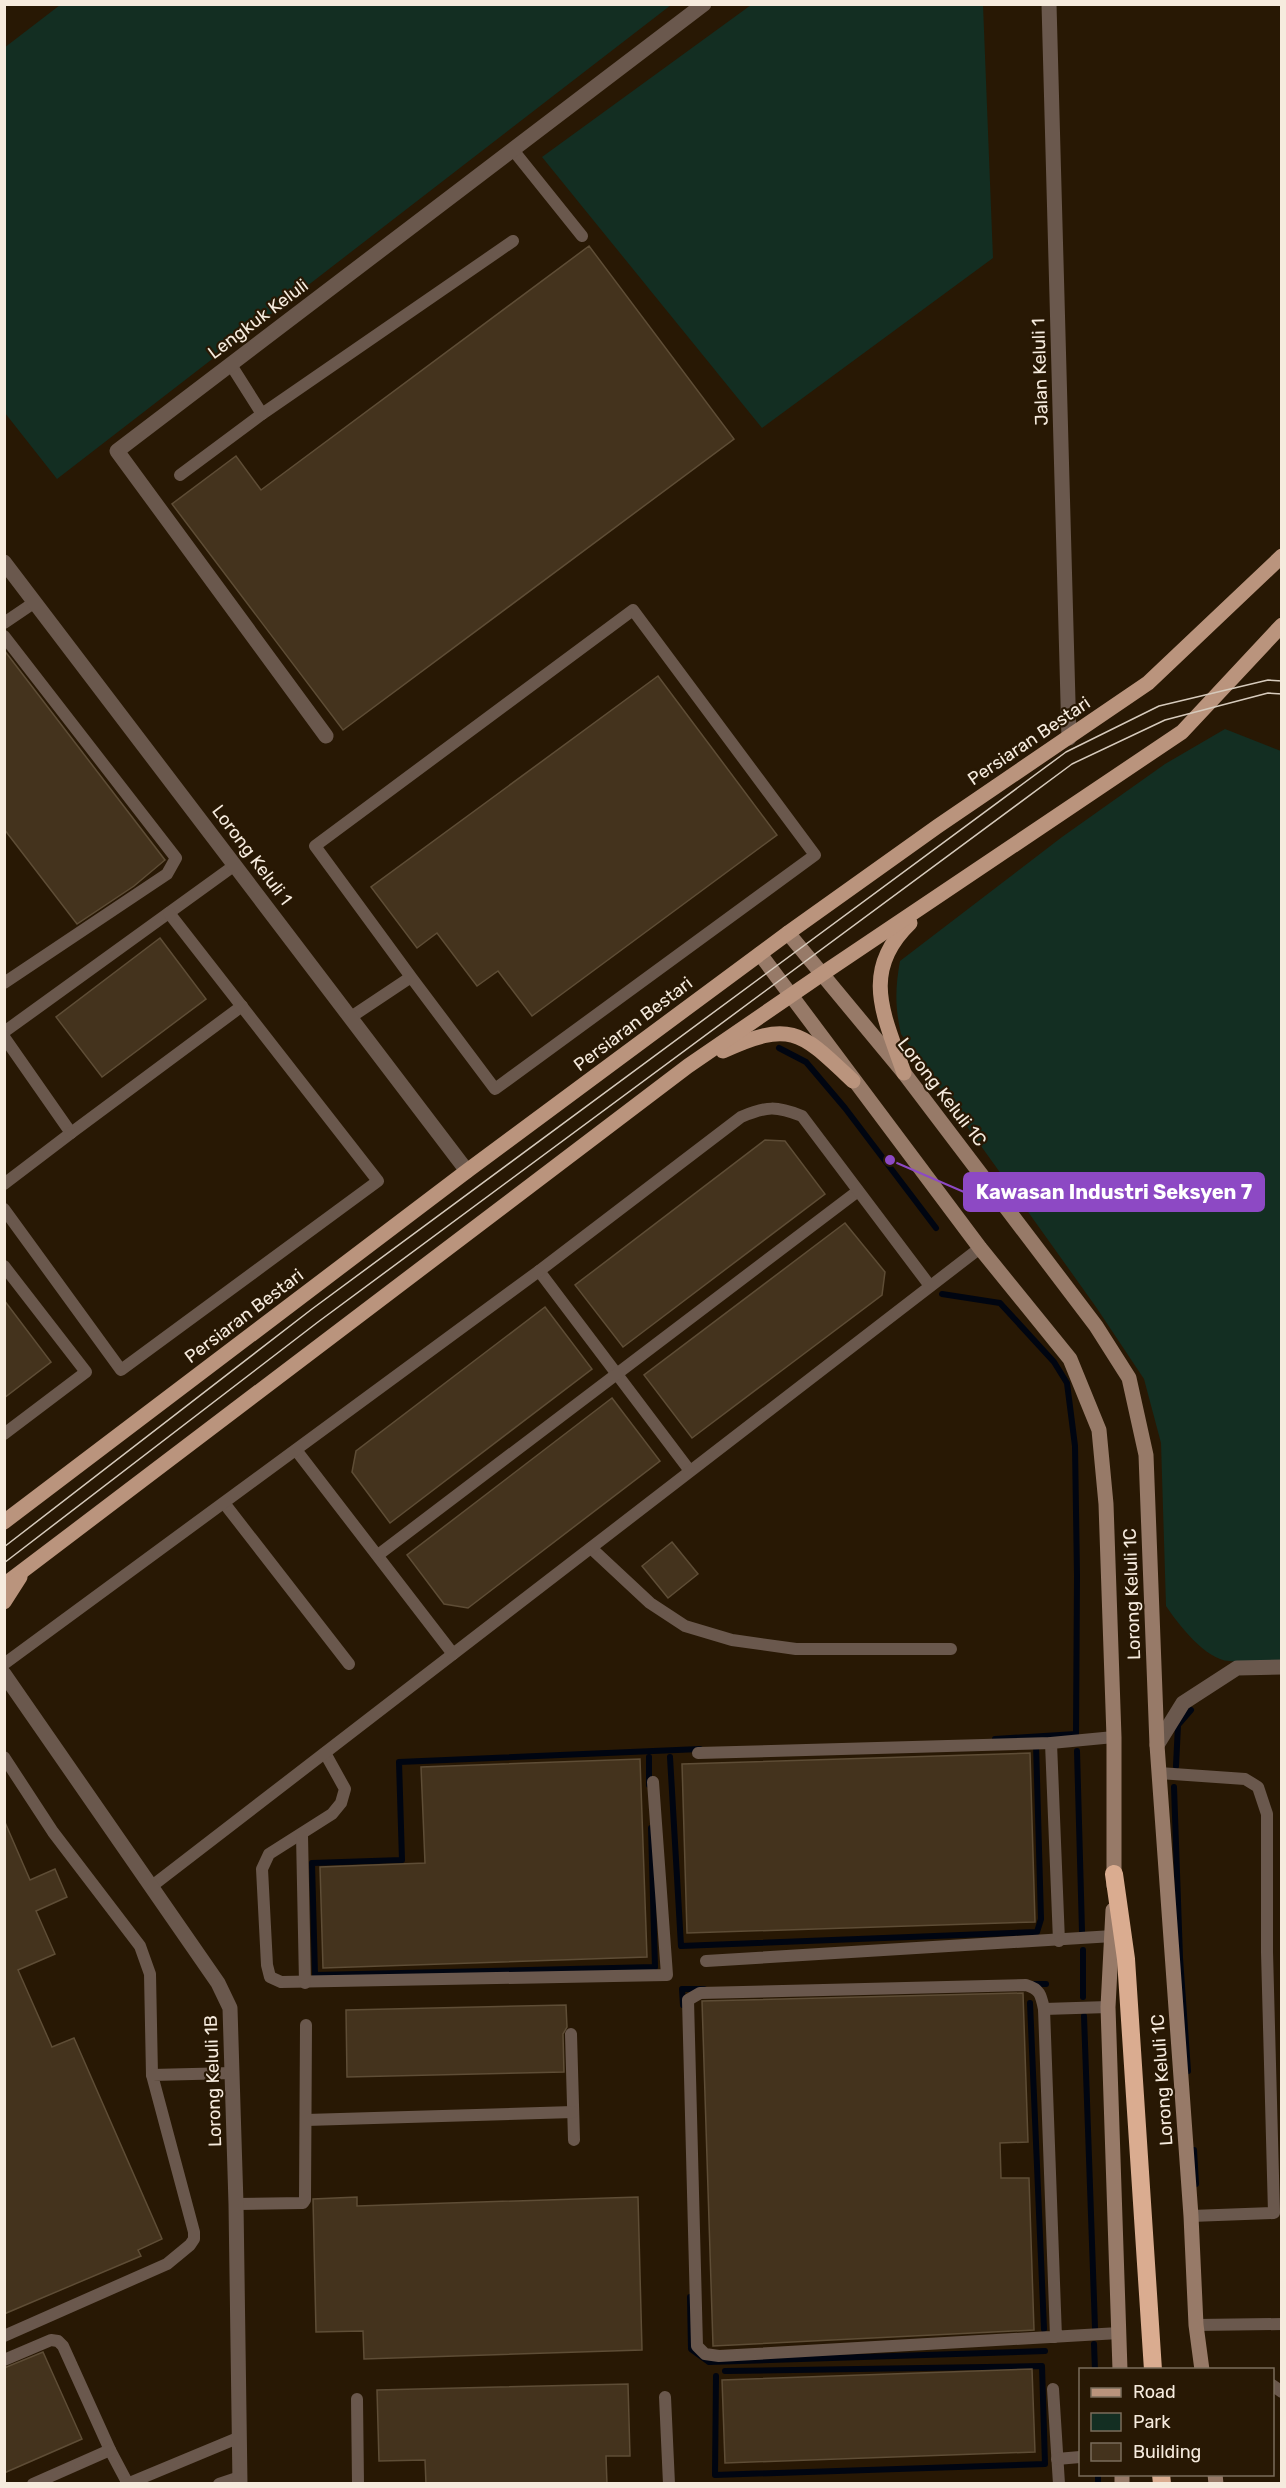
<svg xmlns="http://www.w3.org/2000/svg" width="1286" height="2488" viewBox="0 0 1286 2488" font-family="Rubik,sans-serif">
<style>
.green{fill:#132e22}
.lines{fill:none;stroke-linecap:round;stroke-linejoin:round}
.stream{stroke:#000511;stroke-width:6}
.building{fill:#44331d;stroke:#5e4d36;stroke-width:1.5}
.lane{stroke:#6a584d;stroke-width:12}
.street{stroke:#6a584d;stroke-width:15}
.secondary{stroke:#977a68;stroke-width:15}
.primary{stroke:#ba947d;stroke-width:15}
.highway{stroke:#daac90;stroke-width:18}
.tram{stroke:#d6cabc;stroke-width:1.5}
.labels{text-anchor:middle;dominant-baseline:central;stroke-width:4.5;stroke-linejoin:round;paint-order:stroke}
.street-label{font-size:18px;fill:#f6ebde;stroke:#281804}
.leader{fill:none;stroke:#8d49c4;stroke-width:2}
.callout-dot{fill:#8d49c4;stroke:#281804;stroke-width:2}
.callout{fill:#8d49c4;stroke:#8d49c4;stroke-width:2}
.callout-label{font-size:20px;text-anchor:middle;font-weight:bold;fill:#fff}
</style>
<rect width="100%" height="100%" fill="#281804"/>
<g class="green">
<polygon points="60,5 60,4 671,5 57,479 5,413 4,48"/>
<polygon points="751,5 983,5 993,258 762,428 542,157"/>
<path d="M1225 729 1281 751V1660C1264 1660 1246 1663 1229 1661 1206 1660 1178 1624 1166 1606L1161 1443 1144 1379 1096 1307 901 1034C895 1008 895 988 900 961L1062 837 1165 764Z"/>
</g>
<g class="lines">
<g class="stream">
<polyline points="779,1048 806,1062 845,1108 936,1228"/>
<polyline points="942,1294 1000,1303 1054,1362 1067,1383 1075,1446 1077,1576 1076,1734 995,1739"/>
<polyline points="1077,1751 1082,1931"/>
<polyline points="649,1757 649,1785"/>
<polyline points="670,1757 681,1946 1037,1932 1041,1919 1036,1744"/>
<polyline points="1176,1766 1178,1725 1191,1710"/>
<polyline points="1174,1787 1180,1958 1188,2071"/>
<polyline points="651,1828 655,1967 315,1975 312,1863 402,1860 399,1762 700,1749"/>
<polyline points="1083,1950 1083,1997"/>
<polyline points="1032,1984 1046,1984"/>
<polyline points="1030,2003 1044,2329"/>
<polyline points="683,2005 682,1989 704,1989"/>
<polyline points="1084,2016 1095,2328"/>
<polyline points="1194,2150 1196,2184"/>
<polyline points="690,2297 691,2349 709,2362 1045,2351"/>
<polyline points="1094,2344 1095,2370"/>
<polyline points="716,2376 715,2475 1045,2464 1042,2366 725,2371"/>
<polyline points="1098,2474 1098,2484"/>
</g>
</g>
<g class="building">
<polygon points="589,246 734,439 343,730 172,504 236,456 261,490"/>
<polygon points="4,650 165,860 134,886 77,924 4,829"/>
<polygon points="658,676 777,835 532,1016 498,971 477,986 437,933 417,948 371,887"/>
<polygon points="160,938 206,999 102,1077 56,1017"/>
<polygon points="765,1140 785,1141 825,1194 623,1347 575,1285"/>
<polygon points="845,1223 885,1272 882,1295 692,1438 644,1375"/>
<polygon points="4,1300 51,1362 4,1398"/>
<polygon points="545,1307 592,1369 390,1523 352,1472 356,1451"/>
<polygon points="612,1398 660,1461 468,1608 444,1604 407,1555"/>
<polygon points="672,1542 698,1574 668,1598 642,1566"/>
<polygon points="1030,1753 1035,1922 687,1933 682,1764"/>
<polygon points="640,1759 647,1957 323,1968 320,1867 425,1863 421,1767"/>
<polygon points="4,1820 30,1880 55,1869 67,1897 36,1911 55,1954 18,1970 52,2047 74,2038 162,2239 138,2250 141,2256 4,2314"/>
<polygon points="1023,1993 1028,2142 1000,2143 1001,2178 1029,2178 1034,2330 713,2346 702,2001"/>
<polygon points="566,2005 567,2027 563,2034 564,2072 347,2077 346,2010"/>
<polygon points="357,2197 357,2206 638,2197 642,2350 364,2359 363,2331 316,2332 313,2199"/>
<polygon points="43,2352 82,2439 4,2473 4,2368"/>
<polygon points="1032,2369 1035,2452 725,2463 722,2380"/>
<polygon points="628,2384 630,2456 606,2456 607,2484 426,2484 425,2460 379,2461 377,2390"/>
</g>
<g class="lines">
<g class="lane">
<polyline points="513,150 582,236"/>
<polyline points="262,414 513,241"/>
<polyline points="180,475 262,414 231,365"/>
<polyline points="4,623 35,602"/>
<polyline points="4,636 176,858 167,874 4,983"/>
<polyline points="351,1017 411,977 495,1089 815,855 633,610 315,846 411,977"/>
<polyline points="4,1032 235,865"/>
<polyline points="4,1037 71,1133 4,1184"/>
<polyline points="71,1133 242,1006"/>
<polyline points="4,1209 121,1370 378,1181 169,913"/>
<polyline points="4,1266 86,1372 4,1434"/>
<polyline points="539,1271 690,1471"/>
<polyline points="296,1450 453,1654"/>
<polyline points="224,1503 349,1664"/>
<polyline points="591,1548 650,1603 685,1626 732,1640 796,1649 951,1649"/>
<polyline points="378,1555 858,1191"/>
<path d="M4 1664 539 1271 741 1117C767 1106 776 1106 802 1116L930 1286"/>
<polyline points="1051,1743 1059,1941"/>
<polyline points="325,1753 345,1789 341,1803 332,1814 269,1854 262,1869 267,1965 270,1977 281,1982 667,1975 653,1782"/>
<polyline points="698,1753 1051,1743 1114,1737"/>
<polyline points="4,1757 53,1832 140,1946 150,1974 152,2075"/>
<polyline points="1159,1773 1245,1779 1258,1787 1267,1814 1267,1952 1274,2213 1191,2216"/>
<polyline points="302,1835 305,1983"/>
<polyline points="152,1886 980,1248"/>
<polyline points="706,1961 1113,1936"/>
<polyline points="1044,2009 1108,2007"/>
<polyline points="571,2034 574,2140"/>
<polyline points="306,2120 573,2112"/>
<polyline points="236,2204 303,2203 305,2200 306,2025"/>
<polyline points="1196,2325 1282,2324"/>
<polyline points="4,2336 167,2264 190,2245 194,2239 194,2232 152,2075 233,2073"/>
<path d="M1056 2337 1044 2009C1041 1995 1040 1989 1026 1985L700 1993 688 2000 697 2346 705 2354 719 2356 1119 2333"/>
<polyline points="4,2360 51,2340 58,2341 63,2346 110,2450 128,2484"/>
<polyline points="1272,2385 1282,2392"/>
<polyline points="1053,2389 1059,2484"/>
<polyline points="665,2397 669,2484"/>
<polyline points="357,2399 358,2484"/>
<polyline points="1057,2459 1080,2457"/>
<polyline points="33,2484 110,2450"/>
<polyline points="127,2484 240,2437"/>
<polyline points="219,2484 240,2477"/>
</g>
<g class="street">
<polyline points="1049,4 1069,738"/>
<polyline points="4,562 467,1171"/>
<polyline points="326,736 117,451 704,4"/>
<polyline points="4,1674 218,1983 230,2008 236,2204 240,2484"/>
<polyline points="1157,1745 1183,1703 1237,1668 1282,1667"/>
</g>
<g class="secondary">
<polyline points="788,933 904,1073 1096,1326 1129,1378 1146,1455 1157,1745 1191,2216 1196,2325 1202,2370"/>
<polyline points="760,954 980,1248 1070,1359 1099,1430 1106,1504 1114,1737 1114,1886"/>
<polyline points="1113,1910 1108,2007 1120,2370"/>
<polyline points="1122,2474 1122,2484"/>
<polyline points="1215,2474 1216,2484"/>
</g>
<g class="primary">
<path d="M723 1051C792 1019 802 1033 853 1081"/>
<path d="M904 1073C885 1017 859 972 910 923"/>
<polyline points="4,1522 467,1171 788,933 938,826 1148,683 1282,556"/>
<polyline points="4,1585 688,1066 822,974 1182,732 1282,625"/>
<polyline points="4,1602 20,1577"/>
</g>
<g class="highway">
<polyline points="1114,1874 1126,1959 1153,2370"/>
<polyline points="1161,2474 1162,2484"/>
</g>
<g class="tram">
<polyline points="4,1547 312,1309 1066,752 1159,706 1268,680 1282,681"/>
<polyline points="4,1563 318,1322 1072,764 1165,720 1268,693 1282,694"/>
</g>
</g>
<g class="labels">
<g class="street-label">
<text transform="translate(258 319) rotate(-37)">Lengkuk Keluli</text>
<text transform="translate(1040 372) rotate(-92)">Jalan Keluli 1</text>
<text transform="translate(1029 741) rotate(-34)">Persiaran Bestari</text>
<text transform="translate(252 855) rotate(53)">Lorong Keluli 1</text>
<text transform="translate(633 1024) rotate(-37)">Persiaran Bestari</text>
<text transform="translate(942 1092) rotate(52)">Lorong Keluli 1C</text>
<text transform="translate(244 1316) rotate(-37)">Persiaran Bestari</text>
<text transform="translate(1132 1594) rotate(-92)">Lorong Keluli 1C</text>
<text transform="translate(1162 2080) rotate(-94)">Lorong Keluli 1C</text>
<text transform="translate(213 2081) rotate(-92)">Lorong Keluli 1B</text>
</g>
</g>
<path class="leader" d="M890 1160L964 1192"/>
<circle class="callout-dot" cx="890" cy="1160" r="6"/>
<rect class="callout" x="964" y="1173" width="300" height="38" rx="6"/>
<g class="callout-label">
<text x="1114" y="1199">Kawasan Industri Seksyen 7</text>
</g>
<rect width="1286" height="2488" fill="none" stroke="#f6ebde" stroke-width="12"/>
<rect x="1079" y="2368" width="195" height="108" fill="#281804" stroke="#7a6c5b" stroke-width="1.5"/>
<rect x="1091" y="2388" width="30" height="9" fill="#ba947d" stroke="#7a6c5b" stroke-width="1.5"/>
<text x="1133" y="2398" font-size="18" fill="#f6ebde">Road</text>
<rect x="1091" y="2413" width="30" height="18" fill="#132e22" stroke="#7a6c5b" stroke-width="1.5"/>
<text x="1133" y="2428" font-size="18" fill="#f6ebde">Park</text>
<rect x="1091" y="2443" width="30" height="18" fill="#44331d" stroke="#7a6c5b" stroke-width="1.5"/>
<text x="1133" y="2458" font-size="18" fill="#f6ebde">Building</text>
</svg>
